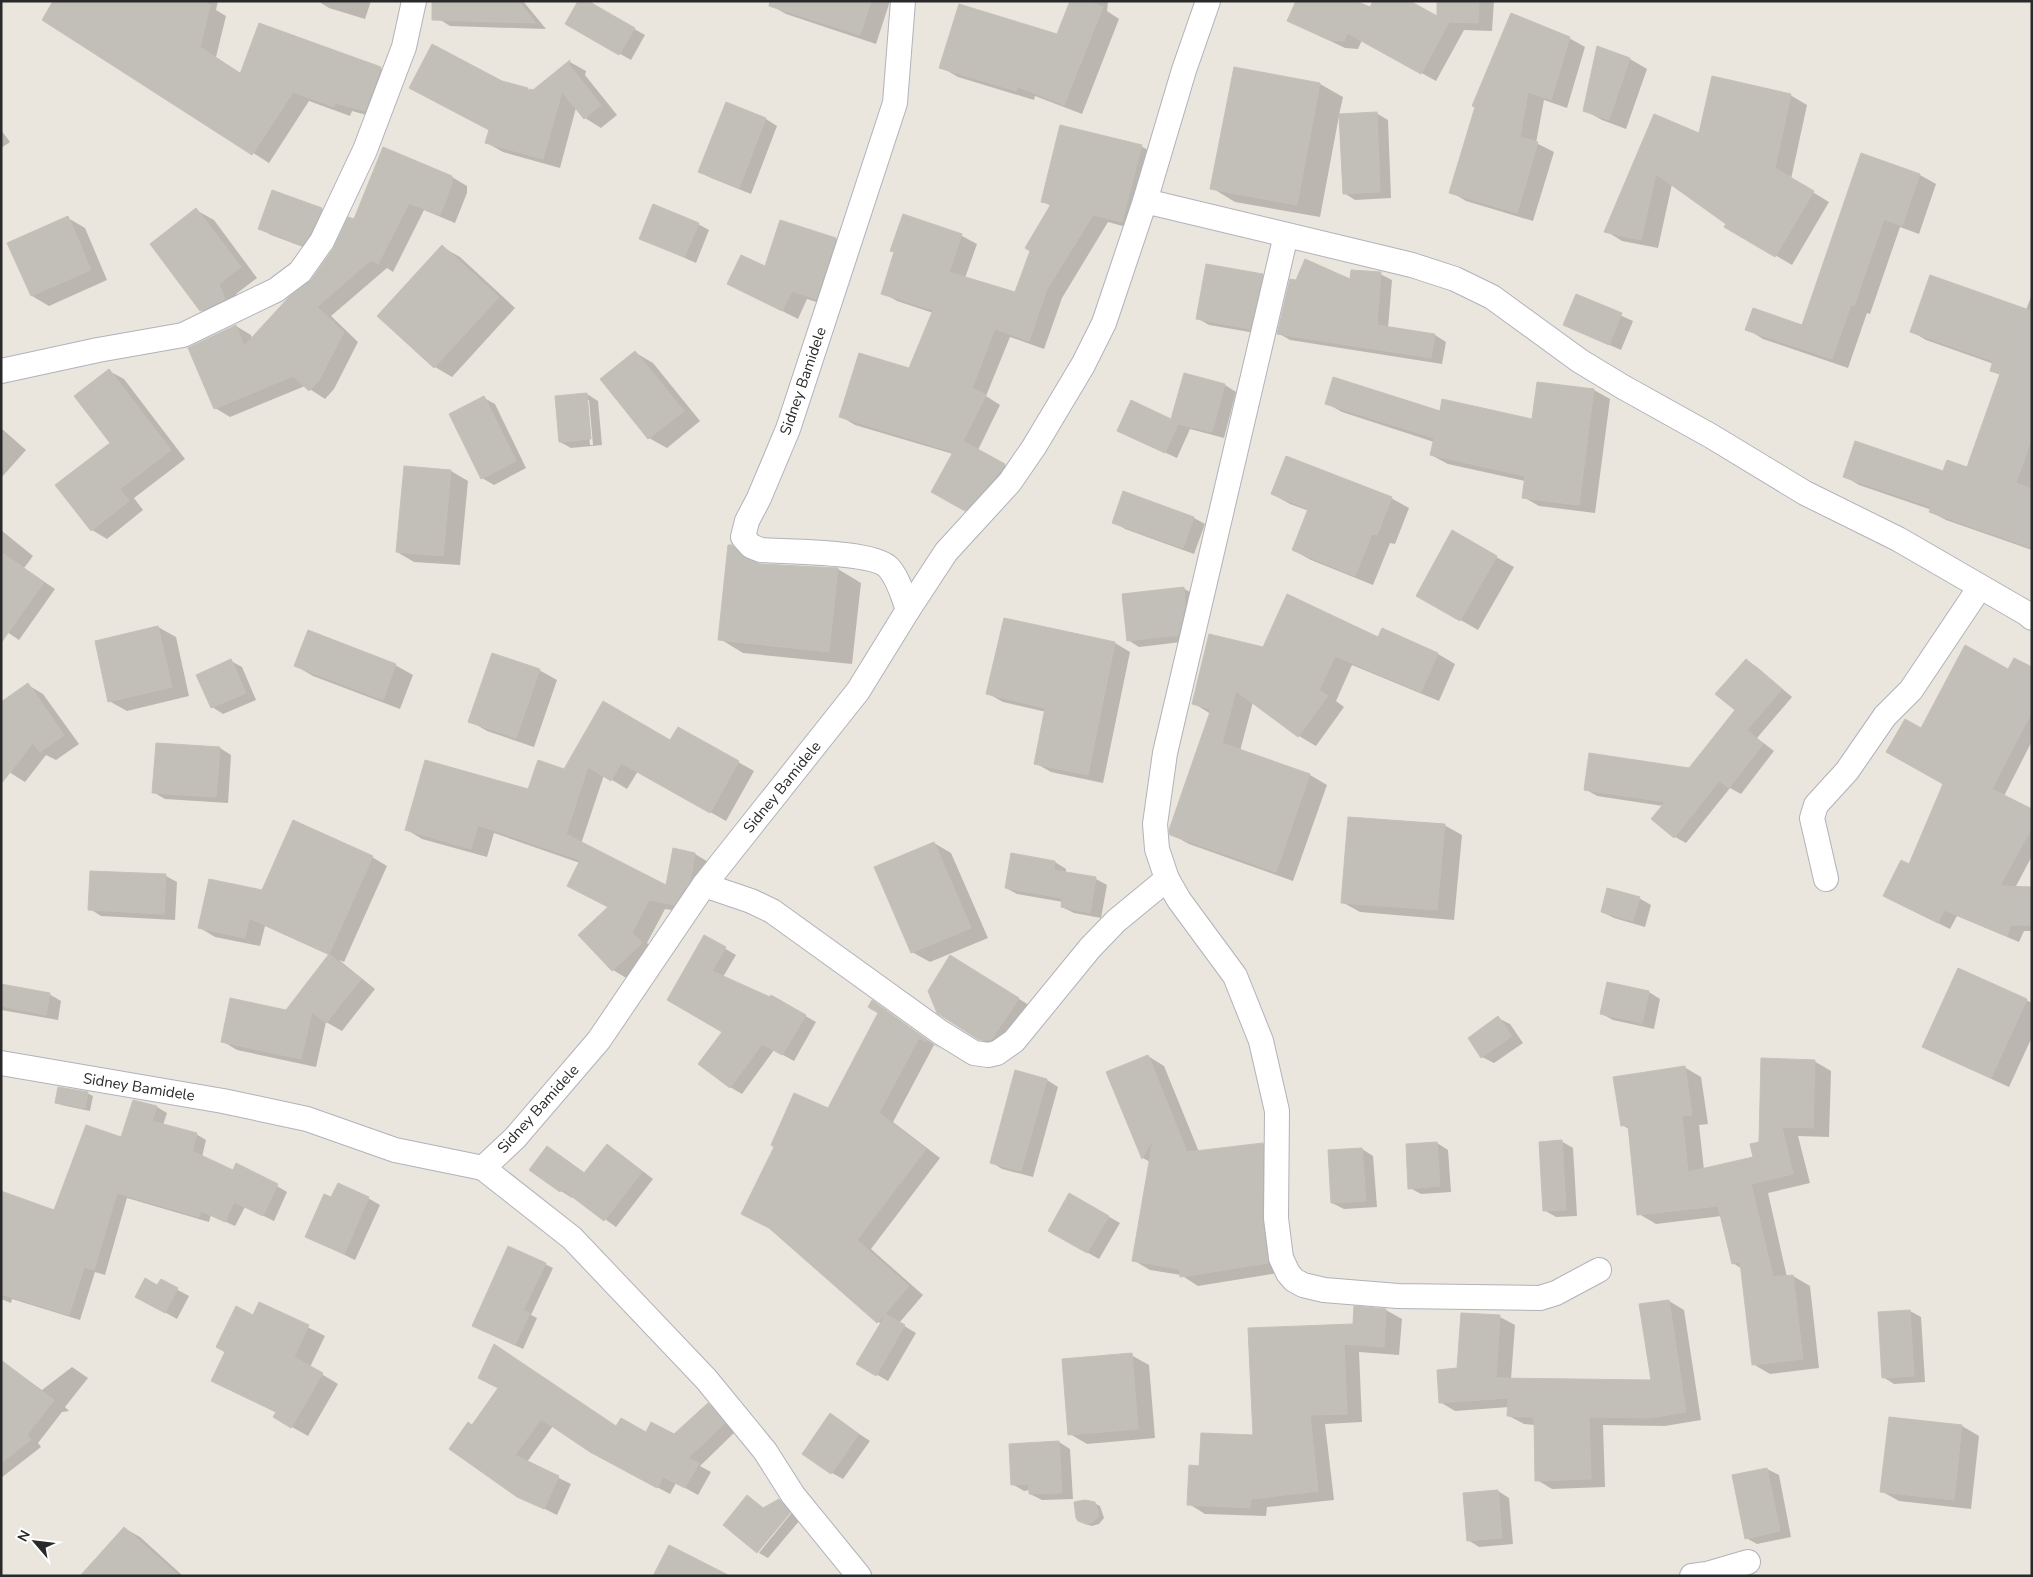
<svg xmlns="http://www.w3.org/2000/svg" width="2033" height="1577" viewBox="0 0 2033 1577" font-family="'Nunito Sans',sans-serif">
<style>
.shadow{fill:#0003;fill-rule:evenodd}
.building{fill:#c2bfb9;stroke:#c5c1b7}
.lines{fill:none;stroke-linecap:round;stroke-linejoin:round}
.minor-casing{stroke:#b1b2bb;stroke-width:26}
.minor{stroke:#fff;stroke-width:24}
.labels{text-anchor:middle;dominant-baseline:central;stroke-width:5;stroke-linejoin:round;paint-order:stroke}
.street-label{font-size:15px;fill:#292929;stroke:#fff}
</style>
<rect width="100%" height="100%" fill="#eae5dd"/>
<g class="shadow">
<polygon points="117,1 218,1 216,10 226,16 216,57 242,74 380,68 396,78 381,119 352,111 350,116 309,101 269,163 44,19"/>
<polygon points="318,1 371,1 365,19 329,8"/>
<polygon points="440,1 523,1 546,29 450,26 439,19"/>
<polygon points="585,1 645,35 631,60 567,24"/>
<polygon points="771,1 890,1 876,44 786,14 770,5"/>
<polygon points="1071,1 1108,1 1107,11 1119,19 1082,114 1035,96 1034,100 958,77 941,67 1058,35"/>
<polygon points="1439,1 1494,1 1492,31 1464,30 1436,81 1362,40 1358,49 1345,48 1289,21 1371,8 1438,18"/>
<polygon points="1569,38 1585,47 1567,108 1544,100 1536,143 1554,152 1533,221 1466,201 1451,192"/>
<polygon points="1598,48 1630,59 1647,69 1626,129 1602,120 1584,110"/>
<polygon points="570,62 586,71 585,75 617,115 601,128 585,118 576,108 560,168 503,152 487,143 502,83 533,91"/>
<polygon points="1320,84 1343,97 1339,115 1376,113 1388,120 1391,198 1355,200 1344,193 1339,116 1320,217 1235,202 1212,188"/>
<polygon points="1790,95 1807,105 1791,179 1829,202 1792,265 1726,226 1727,224 1672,184 1658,248 1622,241 1606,231 1655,115 1700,135"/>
<polygon points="727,104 766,119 777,126 751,194 711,178 700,172"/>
<polygon points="1,130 10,142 1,148"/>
<polygon points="1141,146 1156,155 1137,230 1108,222 1062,298 1044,349 1010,337 986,396 1000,405 978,450 1019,473 981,518 947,500 953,454 855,425 840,416 910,370 933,313 897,301 883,293 896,253 904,215 962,236 977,244 965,278 1016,294 1051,206 1042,201"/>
<polygon points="1862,155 1920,175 1936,184 1919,234 1900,227 1870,314 1867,313 1848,368 1763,339 1747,329 1802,327"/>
<polygon points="452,177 467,186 467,193 455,223 424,210 393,272 387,268 331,316 358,342 334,389 325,399 305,386 230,417 215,408 236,326 251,335 252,339 312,281 355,221"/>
<polygon points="273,192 322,209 333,216 314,251 271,235 260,228"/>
<polygon points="196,210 214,220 257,278 236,294 242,309 219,320 201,310"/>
<polygon points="68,218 85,228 107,280 49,306 32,296"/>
<polygon points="781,221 836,239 851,248 832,307 807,299 798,319 729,284 766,268"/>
<polygon points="698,224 709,230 696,263 640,238"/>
<polygon points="442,247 460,257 515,308 452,377 435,367"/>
<polygon points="1380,274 1392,280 1388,328 1435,335 1446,342 1442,364 1290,340 1278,333 1351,281"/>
<polygon points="1262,276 1274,282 1261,334 1209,325 1197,318"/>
<polygon points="2032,294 2032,550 1946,520 1931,512 1932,510 1859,485 1844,476 1944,473 1968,468 2000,375 1991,370 1994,364 1926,340 1911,331 2026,310"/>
<polygon points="1577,296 1633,321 1621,350 1564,325"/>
<polygon points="636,353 653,363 700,421 667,448 649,438 602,380"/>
<polygon points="109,371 124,379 185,459 134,498 143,510 107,539 92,530 112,443"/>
<polygon points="1185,374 1225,385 1236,392 1224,438 1190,429 1177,458 1118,431 1172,420"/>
<polygon points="1594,390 1610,399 1595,513 1539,506 1523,497 1525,481 1448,464 1431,455 1434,442 1342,412 1326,403 1533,421"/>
<path d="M587 394 598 401 602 445 571 448 560 442ZM586 400H589L593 445H590Z"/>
<polygon points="484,398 495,404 526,468 494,485 482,478"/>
<polygon points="1,428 26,450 1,478"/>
<polygon points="451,471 468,481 460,565 414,562 397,552"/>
<polygon points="1272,494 1391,498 1409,508 1395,544 1390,543 1373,585 1311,560 1293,550 1309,511 1290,504"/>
<polygon points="1194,518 1205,524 1194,554 1125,529 1114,522"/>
<polygon points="1,530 33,556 24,568 55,589 19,640 1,628"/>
<polygon points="1452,532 1514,567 1478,630 1417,595"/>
<polygon points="732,546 755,560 760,565 838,569 861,583 852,664 743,653 720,639"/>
<polygon points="1183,588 1195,595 1190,641 1139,647 1128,640"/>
<polygon points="158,627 176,637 189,696 127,711 109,701"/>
<polygon points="1383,630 1438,654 1455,664 1439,701 1352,665 1336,701 1344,707 1316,746 1299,736 1253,702 1240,751 1310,775 1327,785 1293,881 1189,844 1171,834 1211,714 1193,703 1263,648 1379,638"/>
<polygon points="1115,643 1130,652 1103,783 1051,772 1035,763 1046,712 1003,702 987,693"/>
<polygon points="1746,660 1757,667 1792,697 1757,738 1774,751 1741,794 1730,788 1686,843 1675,837 1663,806 1597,796 1585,789 1690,769 1736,710"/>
<polygon points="231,661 242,667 256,700 223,714 212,707"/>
<polygon points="395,665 413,675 400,709 313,676 296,666"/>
<polygon points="2032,669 2032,741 2004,796 2032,811 2032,856 2015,888 2032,888 2032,931 2024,931 2019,942 1957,916 1950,929 1897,903 1910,866 1944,784 1921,730 2008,671"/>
<polygon points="539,670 557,680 534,747 487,731 470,721"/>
<polygon points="28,685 43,694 79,744 56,760 46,755 25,782 1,767"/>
<polygon points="678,728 754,771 726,821 638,771 627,789 604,775 581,844 667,887 695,854 710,863 690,913 665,909 647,943 656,952 628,979 613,970 609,907 569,886 580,863 494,833 487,857 422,839 407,830 529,790 564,771 671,742"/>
<polygon points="220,748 231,755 228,803 165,799 153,792"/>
<polygon points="1444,825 1462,835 1454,920 1360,912 1342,902"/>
<polygon points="934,843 951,853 988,938 930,962 912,952"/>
<polygon points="1012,855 1055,862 1066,869 1066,873 1096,879 1107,885 1101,918 1074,913 1062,907 1063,902 1017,894 1006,888"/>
<polygon points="372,857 387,866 344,962 339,960 375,989 342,1031 326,1022 316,1067 237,1050 222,1041 286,1011 329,955 265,926 260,946 215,937 200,928 262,892"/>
<polygon points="166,876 177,882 175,920 101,916 90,909"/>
<polygon points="1639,898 1651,905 1645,927 1614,918 1602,912"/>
<polygon points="705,937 736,955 723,977 771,998 772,997 816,1022 794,1061 774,1050 742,1094 730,1087 724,1031"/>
<polygon points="968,967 1035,1009 998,1049 979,1039"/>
<polygon points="1608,984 1649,992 1660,999 1654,1029 1613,1020 1602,1014"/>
<polygon points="1,986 49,994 61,1001 58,1020 1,1010"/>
<polygon points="2026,1000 2032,1003 2032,1037 2009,1087 1941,1056 1924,1046"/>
<polygon points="873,1002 941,1049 934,1045 893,1122 940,1158 871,1249 923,1295 899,1323 916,1333 888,1381 858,1364 881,1324 773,1230 743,1214 829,1109 880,1013"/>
<polygon points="1498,1018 1510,1024 1523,1043 1494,1063 1482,1057"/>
<polygon points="1148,1056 1164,1066 1199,1152 1263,1144 1279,1154 1284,1272 1198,1286 1181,1275 1150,1270 1133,1260 1150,1162 1143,1158"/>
<polygon points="1814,1061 1831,1071 1829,1137 1798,1136 1810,1183 1768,1193 1787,1277 1793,1276 1810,1286 1819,1368 1770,1374 1753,1364 1742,1269 1733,1263 1722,1216 1656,1224 1639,1214 1629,1129 1622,1125 1684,1067 1701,1077 1708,1124 1699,1125 1704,1170 1755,1158 1760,1143"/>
<polygon points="1016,1072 1047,1080 1058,1087 1033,1177 1002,1169 991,1162"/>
<polygon points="87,1093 93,1096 90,1111 61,1105 56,1102"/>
<polygon points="134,1101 157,1107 167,1113 163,1125 196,1134 206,1140 202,1157 233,1172 277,1186 287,1192 274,1221 245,1207 235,1226 211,1215 209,1222 127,1198 105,1275 95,1272 80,1320 12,1299 11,1303 1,1299 1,1193 55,1212 121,1139"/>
<polygon points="1561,1141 1573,1148 1577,1216 1556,1217 1544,1210"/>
<polygon points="1437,1143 1448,1150 1451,1192 1421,1194 1410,1188"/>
<polygon points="607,1146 618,1152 653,1179 616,1227 573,1196 572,1198 561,1191 531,1170 558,1154 585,1173"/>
<polygon points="1362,1149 1373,1156 1377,1207 1344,1209 1332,1203"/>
<polygon points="1070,1195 1120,1223 1099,1259 1049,1231"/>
<polygon points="332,1198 368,1198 380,1205 355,1260 306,1236"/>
<polygon points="545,1264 553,1268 531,1315 537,1318 523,1349 481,1330"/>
<polygon points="161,1281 189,1296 177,1319 148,1303"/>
<polygon points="1669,1301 1684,1310 1701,1420 1665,1426 1603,1425 1605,1487 1552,1489 1537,1480 1535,1425 1524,1424 1509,1416 1509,1407 1455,1411 1440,1402 1458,1369 1462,1314 1500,1317 1515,1325 1511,1379 1652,1381"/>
<polygon points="260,1303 325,1336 310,1367 338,1384 308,1436 274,1417 277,1413 213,1380"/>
<polygon points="1386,1310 1402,1319 1399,1355 1359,1352 1362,1422 1325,1424 1334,1500 1267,1507 1266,1516 1205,1514 1189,1504 1200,1467 1254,1436 1354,1325"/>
<polygon points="1910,1311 1921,1317 1925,1382 1894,1384 1883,1377"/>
<polygon points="1131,1355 1149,1365 1155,1438 1087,1444 1070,1434"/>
<polygon points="6,1365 42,1390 72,1367 88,1378 65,1407 69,1411 62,1412 38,1443 41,1447 1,1478 1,1421"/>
<polygon points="499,1388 617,1427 646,1433 674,1436 708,1404 720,1412 736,1431 700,1466 711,1472 698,1495 676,1483 670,1494 604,1459 553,1426 527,1462 571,1484 557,1515 518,1496 471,1426"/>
<polygon points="1890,1418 1962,1426 1979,1436 1971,1509 1899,1501 1881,1491"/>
<polygon points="841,1422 870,1441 843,1479 832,1473"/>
<polygon points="1059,1442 1070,1449 1073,1499 1042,1500 1030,1494 1030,1490 1024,1491 1012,1484"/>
<polygon points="1767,1469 1779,1475 1791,1537 1757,1544 1746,1538"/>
<polygon points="1498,1491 1509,1498 1513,1544 1479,1547 1468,1540"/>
<polygon points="748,1497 765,1509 779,1500 792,1509 757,1551"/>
<polygon points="1094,1503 1100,1506 1104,1518 1099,1524 1092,1526 1085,1524"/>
<polygon points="793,1511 800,1520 768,1558 759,1553"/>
<polygon points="124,1528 140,1537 183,1576 82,1576"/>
</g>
<g class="building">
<polygon points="53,1 199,1 210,5 200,47 240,74 259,23 381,67 365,111 335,103 334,107 293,92 252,155 42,20"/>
<polygon points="432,1 518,1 536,23 432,20"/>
<polygon points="578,1 588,1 635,28 619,55 565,24"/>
<polygon points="770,1 871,1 860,35 769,6"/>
<polygon points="1070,1 1087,1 1103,7 1064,105 1018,87 1016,91 939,68 959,4 1057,34"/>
<polygon points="1296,1 1356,1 1370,7 1373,1 1410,1 1437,16 1437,1 1479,1 1478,23 1449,22 1421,74 1347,33 1344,41 1329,40 1287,21"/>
<polygon points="1511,13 1570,37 1551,100 1528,92 1520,137 1538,142 1517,213 1449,193 1475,107 1472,106"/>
<polygon points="432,44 502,81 528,88 528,92 530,89 533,90 570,60 569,65 601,105 584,119 562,92 543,159 485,143 489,130 409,88"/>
<polygon points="1597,46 1630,58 1609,120 1583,111"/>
<polygon points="1234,67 1320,83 1297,205 1210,189"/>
<polygon points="1712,76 1791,94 1775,168 1814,191 1775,257 1724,227 1726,224 1656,174 1641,240 1604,232 1654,114 1699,133"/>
<polygon points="726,102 766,118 739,188 698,172"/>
<polygon points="1377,112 1380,192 1343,194 1339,114"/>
<polygon points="1060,125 1142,145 1122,222 1093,215 1047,289 1029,341 995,329 972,388 986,395 963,441 1005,464 999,473 965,511 931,492 953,452 839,417 859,353 909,368 933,310 881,294 894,252 890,251 903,214 962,234 949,272 1015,292 1030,251 1025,248 1051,204 1041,202"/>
<polygon points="383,147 452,176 452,184 440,215 409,203 378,264 371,260 317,307 344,332 319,380 309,391 293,376 214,409 188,348 236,325 244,346 289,297 311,280 333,249 348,217 354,219"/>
<polygon points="1861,153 1920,174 1902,226 1884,219 1854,306 1851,305 1832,359 1745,330 1753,308 1802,325"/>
<polygon points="272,190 322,208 310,234 302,245 258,229"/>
<polygon points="653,204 699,223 684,257 639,239"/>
<polygon points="196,208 241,267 219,284 225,299 200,311 150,244"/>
<polygon points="68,216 91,270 31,296 7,243"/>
<polygon points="780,220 836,238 816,299 792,291 782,311 727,284 741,255 765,266"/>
<polygon points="442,245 499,297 434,368 377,316"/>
<polygon points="1305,259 1350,279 1351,270 1381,272 1377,325 1435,334 1431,358 1277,334 1290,279 1296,280"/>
<polygon points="1206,264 1263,274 1250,329 1196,319"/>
<polygon points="1930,275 2032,311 2032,437 2016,483 2032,489 2032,548 1929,512 1931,507 1843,477 1855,441 1943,471 1947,460 1967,467 2000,374 1990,371 1993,361 1910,332"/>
<polygon points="1576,294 1622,313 1609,345 1563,325"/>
<polygon points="635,351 684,411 648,439 600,379"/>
<polygon points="109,369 171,450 120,489 129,501 91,531 55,485 110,443 74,396"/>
<polygon points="1184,373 1225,384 1212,432 1178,424 1165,453 1117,431 1131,400 1171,419"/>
<polygon points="1333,377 1440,411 1442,399 1532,419 1537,382 1594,389 1579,505 1522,498 1525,476 1430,455 1434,438 1325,404"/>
<polygon points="587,393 591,439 559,442 555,396"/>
<polygon points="484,396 516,461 481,479 449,414"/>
<polygon points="1286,456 1392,497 1377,535 1372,534 1355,576 1292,550 1308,509 1271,494"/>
<polygon points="404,466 451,470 443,556 396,552"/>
<polygon points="1123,491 1194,517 1183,548 1112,523"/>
<polygon points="1452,530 1497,556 1460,621 1416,596"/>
<polygon points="728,545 732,545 746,559 760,564 838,568 829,652 718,640"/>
<polygon points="1,552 44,582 1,643"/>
<polygon points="1184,587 1185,605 1178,635 1127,641 1122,594"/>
<polygon points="1287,594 1378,637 1382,628 1438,653 1421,692 1335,656 1319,690 1328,696 1298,737 1236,691 1222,743 1310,774 1276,872 1170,835 1169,830 1211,709 1192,704 1209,634 1263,647"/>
<polygon points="1004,618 1115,642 1088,775 1034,764 1045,708 986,694"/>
<polygon points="158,626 172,687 108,702 95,641"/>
<polygon points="308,630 396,664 383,700 294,666"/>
<polygon points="1965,645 2008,669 2014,658 2032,667 2032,711 1992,789 2032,809 2032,827 2000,886 2032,887 2032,925 2011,925 2007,936 1944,910 1938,923 1883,896 1901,860 1909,864 1943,784 1886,752 1905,719 1921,728"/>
<polygon points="492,653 540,669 516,738 468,722"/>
<polygon points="231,659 246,693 211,708 196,675"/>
<polygon points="1746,659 1782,689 1747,730 1763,744 1729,788 1719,781 1674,838 1651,819 1665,802 1584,790 1589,753 1689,768 1735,710 1715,694"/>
<polygon points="28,683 64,735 40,752 33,743 1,784 1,702"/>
<polygon points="603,701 670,740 678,727 739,761 710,813 621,763 611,781 588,767 566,834 666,885 673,848 695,853 690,882 674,905 649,900 632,933 642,943 612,971 578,935 608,907 567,886 580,860 478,825 471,849 405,830 425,760 528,789 538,760 564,769"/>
<polygon points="156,743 220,747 216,797 152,793"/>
<polygon points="1348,817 1445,824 1437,910 1341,903"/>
<polygon points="293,820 373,856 329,954 249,918 245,938 198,928 209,879 262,890"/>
<polygon points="934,842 971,928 911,953 874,867"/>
<polygon points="1011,853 1055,861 1054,870 1096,877 1090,913 1061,907 1062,898 1005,888"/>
<polygon points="90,871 166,874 164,914 88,910"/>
<polygon points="1607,888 1640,897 1633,921 1601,912"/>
<polygon points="704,935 726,947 712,971 770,997 771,995 806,1015 782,1055 762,1044 730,1088 698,1064 722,1032 667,1000"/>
<polygon points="329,954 361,979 326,1023 312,1012 301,1059 221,1042 230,998 286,1010"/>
<polygon points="950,955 1019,998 991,1040 979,1040 937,1013 928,991"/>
<polygon points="1958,968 2027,999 1991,1078 1922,1047"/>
<polygon points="1607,982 1649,991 1642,1023 1600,1014"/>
<polygon points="1,984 50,993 46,1015 1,1006"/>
<polygon points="872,1000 927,1040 926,1042 919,1038 879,1113 926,1149 857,1240 909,1286 877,1323 769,1228 741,1214 774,1147 771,1145 794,1093 828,1108 878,1013 868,1007"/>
<polygon points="1498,1016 1512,1036 1481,1058 1468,1038"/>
<polygon points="1148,1055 1187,1152 1263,1143 1262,1218 1268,1263 1180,1277 1179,1269 1132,1261 1153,1139 1142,1159 1106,1072"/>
<polygon points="1761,1058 1815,1060 1813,1128 1782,1127 1793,1174 1751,1184 1773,1277 1793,1275 1803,1359 1752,1365 1740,1262 1732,1264 1718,1206 1637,1215 1628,1125 1621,1126 1613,1077 1685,1066 1692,1115 1682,1116 1688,1172 1753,1157 1750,1144 1759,1142"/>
<polygon points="1015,1070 1047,1079 1021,1171 990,1163"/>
<polygon points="58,1087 88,1092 85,1108 55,1103"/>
<polygon points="133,1100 157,1106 152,1121 197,1133 192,1151 233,1170 236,1163 278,1184 263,1216 234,1202 225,1222 201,1211 199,1217 117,1193 94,1270 84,1267 69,1315 1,1294 1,1191 54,1210 86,1125 121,1137"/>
<polygon points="1562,1140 1566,1210 1543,1211 1539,1142"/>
<polygon points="1437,1142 1440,1186 1408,1189 1406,1144"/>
<polygon points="607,1144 642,1172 604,1221 562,1189 560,1192 529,1170 547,1146 584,1173"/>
<polygon points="1362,1148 1366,1201 1331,1203 1328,1150"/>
<polygon points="338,1183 369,1197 344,1254 305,1237 324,1194 331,1197"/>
<polygon points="1069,1193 1109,1216 1087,1253 1048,1231"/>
<polygon points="508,1246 546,1263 523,1310 530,1313 515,1345 472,1326"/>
<polygon points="145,1278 157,1285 161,1279 178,1288 165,1313 135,1297"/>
<polygon points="1669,1300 1686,1412 1650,1418 1589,1417 1591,1479 1535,1481 1534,1417 1507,1416 1508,1398 1439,1403 1437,1370 1457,1368 1461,1313 1500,1315 1496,1378 1651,1380 1639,1304"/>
<polygon points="259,1302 309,1325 294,1357 323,1373 291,1428 273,1417 276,1412 211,1381 225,1352 216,1347 236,1306 253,1315"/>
<polygon points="1354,1306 1386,1309 1384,1347 1344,1344 1347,1414 1310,1415 1318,1491 1251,1499 1250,1508 1187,1505 1189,1465 1199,1466 1201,1433 1253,1435 1248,1328 1353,1324"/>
<polygon points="1910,1310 1914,1376 1882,1378 1878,1312"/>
<polygon points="886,1314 905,1325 876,1376 856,1364"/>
<polygon points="494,1344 616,1426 621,1418 646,1432 651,1422 674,1434 708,1403 725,1423 688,1458 699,1463 685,1488 663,1477 657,1488 590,1452 541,1419 515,1455 559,1476 544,1509 517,1497 449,1449 468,1422 472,1425 498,1388 478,1378"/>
<polygon points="1132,1353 1138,1429 1068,1435 1062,1359"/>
<polygon points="1,1360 54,1400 27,1435 31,1440 1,1463"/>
<polygon points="830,1413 859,1434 831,1474 802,1454"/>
<polygon points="1889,1417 1962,1425 1954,1500 1880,1492"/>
<polygon points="1059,1441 1062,1493 1029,1494 1029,1484 1011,1485 1009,1444"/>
<polygon points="1767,1468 1780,1531 1745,1539 1732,1475"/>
<polygon points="1498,1490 1502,1538 1467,1541 1463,1493"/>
<polygon points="747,1495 763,1508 779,1499 790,1513 757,1553 723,1525"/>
<polygon points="1085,1500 1095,1502 1099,1515 1093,1522 1086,1524 1078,1521 1076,1518 1074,1502"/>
<polygon points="124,1527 179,1576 80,1576"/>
<polygon points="669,1545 730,1576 653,1576"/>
</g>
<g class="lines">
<defs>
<g id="minor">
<polyline points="1145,201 1184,70 1208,1"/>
<polyline points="1286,235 1165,753 1155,824 1157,849 1167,879 1179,900 1235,976 1261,1041 1277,1111 1276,1218 1281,1258 1288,1273 1294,1280 1303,1285 1324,1290 1398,1296 1540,1298 1556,1293 1599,1270"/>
<polyline points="1,371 98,350 183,335 276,290 300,272 322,241 365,150 404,47 414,1"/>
<polyline points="908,610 946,552 1010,482 1034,447 1083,365 1104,323 1145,201 1412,265 1455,279 1492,297 1580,361 1623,387 1711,436 1805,493 1898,539 2026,613 2032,618"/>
<polyline points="1826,879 1812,818 1816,805 1847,771 1885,716 1911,690 1980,587"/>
<polyline points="704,885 751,901 772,911 940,1032 974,1053 988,1055 997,1053 1014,1041 1090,948 1116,921 1167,879"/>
<path d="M1 1063 223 1101 307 1119 395 1150 483 1168 515 1138 599 1040 704 885 858 691 908 610C903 596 899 580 889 568 874 551 786 552 761 550L751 546 743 537 747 521 759 498 788 429 895 103 903 1"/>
<polyline points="483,1168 572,1238 706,1379 765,1451 793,1495 859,1576"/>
<polyline points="1692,1576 1707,1574 1748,1562"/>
</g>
</defs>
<use href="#minor" class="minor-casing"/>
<use href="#minor" class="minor"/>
</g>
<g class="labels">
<g class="street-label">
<text transform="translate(803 381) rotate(-71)">Sidney Bamidele</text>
<text transform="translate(782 787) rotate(-51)">Sidney Bamidele</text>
<text transform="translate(139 1087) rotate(9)">Sidney Bamidele</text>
<text transform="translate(538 1109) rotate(-48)">Sidney Bamidele</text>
</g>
</g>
<rect width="2033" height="1577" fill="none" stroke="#292929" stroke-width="5"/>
<g transform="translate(35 1542) rotate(298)" stroke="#ffffff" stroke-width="4" paint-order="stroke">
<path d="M0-4L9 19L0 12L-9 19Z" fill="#292929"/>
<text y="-8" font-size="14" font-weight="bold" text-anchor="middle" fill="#292929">N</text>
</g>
</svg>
